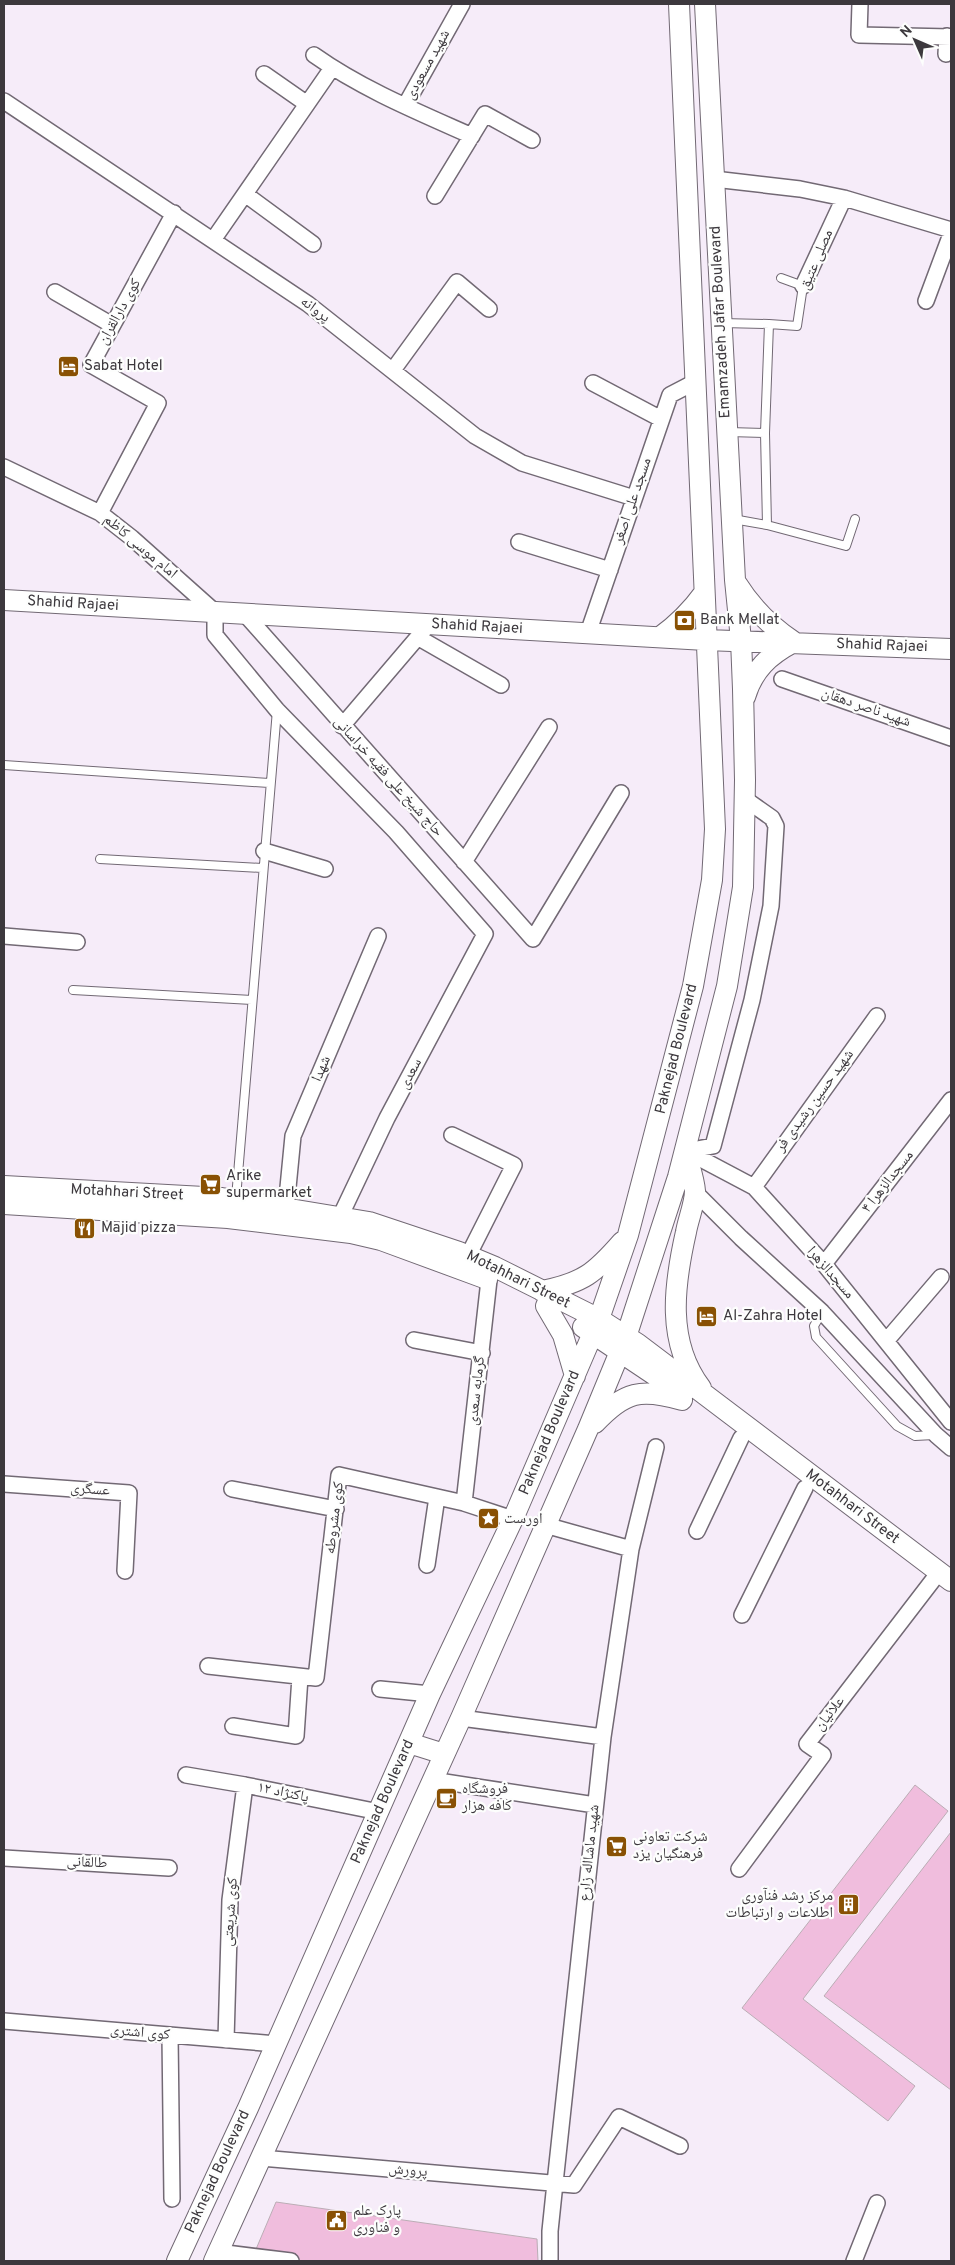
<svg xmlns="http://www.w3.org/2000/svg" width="955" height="2265" font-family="Overpass,'Noto Naskh Arabic',sans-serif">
<rect width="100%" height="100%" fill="#f6ecf9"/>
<path fill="#f0bddd" stroke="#bbadb5" d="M915,1785L948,1811L803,1999L915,2086L888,2121L742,2008Z
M951,1832V2090L824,1996Z
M276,2202L537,2239L538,2261H251Z"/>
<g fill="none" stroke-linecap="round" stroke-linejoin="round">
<defs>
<path id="service" d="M722,323L769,324L765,433L767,525L733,519
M769,324L797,326L803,286L781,278
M729,432L765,433
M767,525L846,546L855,519
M4,765L269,783
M100,859L262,868
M73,990L252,1000
M236,1198L277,710
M822,1312L814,1326L816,1337L897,1426L915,1436L934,1435"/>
<path id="minor" d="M860,4L859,35L951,37
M946,54L947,36
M314,55C362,89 418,112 472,136
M264,74L307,104
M4,101L308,304L475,436L522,463L634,498
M405,106L462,4
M714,179L800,189L844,198L951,230
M245,194L313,244
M435,196L485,114L532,140
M213,240L332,68
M803,286L844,198
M55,292L112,325
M926,301L951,234
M393,370L457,282L489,309
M593,383L661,419
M4,467L100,513L132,538L215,612V635L277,710L396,832L485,934L387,1118L340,1217
M100,513L158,403L91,365L174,213
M519,542L610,570
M244,613L533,939L621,793
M588,633L670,395L695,382
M419,638L501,685
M782,679L951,738
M342,726L429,624
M264,851L325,869
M464,862L549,727
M4,936L77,942
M452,1135L514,1165L468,1256
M686,1151L713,1146L752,1000L771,906L776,826L772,818L745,799
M686,1151L754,1187L824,1264L951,1422
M754,1187L877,1016
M695,1192L741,1238L822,1312L936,1435L951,1448
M286,1208L293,1136L378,936
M824,1264L951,1100
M414,1340L482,1353
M887,1340L941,1277
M4,1484L129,1493L125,1571
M232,1489L336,1509
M464,1503L489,1280
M545,1525L631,1549
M697,1531L741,1438
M427,1565L437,1497
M742,1615L805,1488
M208,1666L316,1678L339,1475L464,1503L513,1519
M380,1689L430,1694
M461,1718L603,1737
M233,1726L296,1736L300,1677
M186,1775L245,1785L379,1812
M432,1780L595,1805
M4,1858L169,1868
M739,1869L823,1755L807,1744L933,1580
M4,2021L276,2044
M170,2035L172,2199
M226,2040L230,1900L245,1785
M261,2158L574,2185L619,2117L680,2146
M218,2252L291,2261
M550,2261V2231L555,2183L603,1737L631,1549L656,1447
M854,2261L877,2203"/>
<path id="secondary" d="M737,584C752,608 770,626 794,642C769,655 753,670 745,697
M4,600L706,640L951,649
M660,637C678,624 691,611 704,593
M686,1153C689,1165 694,1178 695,1191C695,1203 688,1220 686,1232C674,1285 666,1342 701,1388
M4,1186L222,1198L369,1222L459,1252L495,1267L599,1319L638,1344L951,1581
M4,1204L228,1218L351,1233L381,1240L487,1279
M542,1291C583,1283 595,1273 622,1242
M546,1306L563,1335L575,1376
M583,1327L683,1394
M595,1423C625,1391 641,1388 682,1400
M409,1743L444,1754
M177,2261L248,2108L430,1694L513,1519L599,1319L628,1235L693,986L712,880L715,829L679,4
M214,2261L461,1718L588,1429L626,1337L678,1177L727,986L743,887L745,780L743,689L741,640L735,580L705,4"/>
</defs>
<use href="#service" stroke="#726974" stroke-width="10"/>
<use href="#minor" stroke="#726974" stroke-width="18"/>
<use href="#secondary" stroke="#726974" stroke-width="22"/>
<use href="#service" stroke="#fff" stroke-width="8"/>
<use href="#minor" stroke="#fff" stroke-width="15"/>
<use href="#secondary" stroke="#fff" stroke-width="20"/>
</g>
<defs>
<symbol id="hotel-square" viewBox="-11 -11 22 22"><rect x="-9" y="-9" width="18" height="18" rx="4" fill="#895104" stroke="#fdfefd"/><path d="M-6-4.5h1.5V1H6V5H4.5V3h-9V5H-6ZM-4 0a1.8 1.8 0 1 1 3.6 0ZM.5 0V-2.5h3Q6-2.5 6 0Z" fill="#fff"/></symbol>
<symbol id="bank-square" viewBox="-11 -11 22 22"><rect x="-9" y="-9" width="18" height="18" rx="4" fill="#895104" stroke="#fdfefd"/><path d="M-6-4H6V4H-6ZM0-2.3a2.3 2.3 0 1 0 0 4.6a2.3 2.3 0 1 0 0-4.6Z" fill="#fff"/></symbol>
<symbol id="supermarket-square" viewBox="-11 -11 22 22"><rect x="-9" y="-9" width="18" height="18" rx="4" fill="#895104" stroke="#fdfefd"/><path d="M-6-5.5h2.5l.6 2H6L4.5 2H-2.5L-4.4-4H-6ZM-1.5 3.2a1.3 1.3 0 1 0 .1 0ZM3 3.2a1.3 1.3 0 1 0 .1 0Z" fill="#fff"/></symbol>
<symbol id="restaurant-square" viewBox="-11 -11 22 22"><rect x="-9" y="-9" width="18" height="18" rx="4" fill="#895104" stroke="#fdfefd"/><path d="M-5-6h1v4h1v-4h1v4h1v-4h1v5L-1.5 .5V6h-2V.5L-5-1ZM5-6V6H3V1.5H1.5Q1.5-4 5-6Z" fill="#fff"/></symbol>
<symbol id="sight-square" viewBox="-11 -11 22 22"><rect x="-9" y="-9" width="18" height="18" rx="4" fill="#895104" stroke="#fdfefd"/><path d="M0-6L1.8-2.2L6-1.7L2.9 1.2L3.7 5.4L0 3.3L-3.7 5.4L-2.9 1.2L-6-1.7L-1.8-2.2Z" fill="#fff"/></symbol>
<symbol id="cafe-square" viewBox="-11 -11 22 22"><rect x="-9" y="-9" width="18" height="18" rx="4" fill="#895104" stroke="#fdfefd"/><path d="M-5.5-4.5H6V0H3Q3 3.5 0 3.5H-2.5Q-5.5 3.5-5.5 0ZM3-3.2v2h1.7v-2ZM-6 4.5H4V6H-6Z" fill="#fff"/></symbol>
<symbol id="building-square" viewBox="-11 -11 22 22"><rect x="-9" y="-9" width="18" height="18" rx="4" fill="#895104" stroke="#fdfefd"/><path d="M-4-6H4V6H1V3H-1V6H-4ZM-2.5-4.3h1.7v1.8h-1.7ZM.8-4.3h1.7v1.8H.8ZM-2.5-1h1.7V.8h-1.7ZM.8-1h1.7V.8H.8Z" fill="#fff"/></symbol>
<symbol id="civic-square" viewBox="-11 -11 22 22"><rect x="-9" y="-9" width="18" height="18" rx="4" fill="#895104" stroke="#fdfefd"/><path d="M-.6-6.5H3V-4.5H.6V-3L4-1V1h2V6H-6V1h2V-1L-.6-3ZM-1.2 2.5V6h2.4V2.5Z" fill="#fff"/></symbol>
</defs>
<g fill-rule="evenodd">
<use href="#hotel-square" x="56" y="354" width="25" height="25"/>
<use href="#bank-square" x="672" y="608" width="25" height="25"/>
<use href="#supermarket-square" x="198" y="1172" width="25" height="25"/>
<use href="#restaurant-square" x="72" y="1216" width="25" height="25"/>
<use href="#hotel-square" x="694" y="1304" width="25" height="25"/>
<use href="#sight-square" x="476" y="1506" width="25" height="25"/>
<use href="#cafe-square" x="434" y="1786" width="25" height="25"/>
<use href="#supermarket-square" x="604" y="1834" width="25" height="25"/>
<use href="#building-square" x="836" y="1892" width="25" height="25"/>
<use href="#civic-square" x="324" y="2208" width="25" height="25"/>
</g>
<g text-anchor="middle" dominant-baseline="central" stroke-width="4.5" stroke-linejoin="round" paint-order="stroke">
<g font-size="15" fill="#3c383d" stroke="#fdfefd">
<text transform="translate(428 65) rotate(-61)">شهید مسعودی</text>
<text transform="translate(817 260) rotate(-67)">مصلی عتیق</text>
<text transform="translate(315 310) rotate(37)">پروانه</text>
<text transform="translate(120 312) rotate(-61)">کوی دارالقران</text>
<text transform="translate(721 322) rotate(-93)">Emamzadeh Jafar Boulevard</text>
<text transform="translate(633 501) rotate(-71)">مسجد علی اصغر</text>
<text transform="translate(140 547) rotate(40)">امام موسی کاظم</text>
<text transform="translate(73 604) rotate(3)">Shahid Rajaei</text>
<text transform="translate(477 627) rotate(3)">Shahid Rajaei</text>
<text transform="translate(882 646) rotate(2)">Shahid Rajaei</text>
<text transform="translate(866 708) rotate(19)">شهید ناصر دهقان</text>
<text transform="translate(388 777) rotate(48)">حاج شیخ علی فقیه خراسانی</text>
<text transform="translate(677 1049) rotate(-76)">Paknejad Boulevard</text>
<text transform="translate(322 1069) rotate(-67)">شهدا</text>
<text transform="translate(411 1074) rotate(-62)">سعدی</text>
<text transform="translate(815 1101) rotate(-54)">شهید حسین رشیدی فر</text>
<text transform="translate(888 1182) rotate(-52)">مسجدالزهرا ۴</text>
<text transform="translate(127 1193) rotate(3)">Motahhari Street</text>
<text transform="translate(830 1273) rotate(49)">مسجدالزهرا</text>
<text transform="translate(518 1280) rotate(26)">Motahhari Street</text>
<text transform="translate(477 1391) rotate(-84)">گرمابه سعدی</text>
<text transform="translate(550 1433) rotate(-67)">Paknejad Boulevard</text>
<text transform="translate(90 1490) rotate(4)">عسگری</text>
<text transform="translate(852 1507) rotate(37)">Motahhari Street</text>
<text transform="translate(335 1518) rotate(-83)">کوی مشروطه</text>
<text transform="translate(830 1714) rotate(-52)">علائیان</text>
<text transform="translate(283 1793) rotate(12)">پاکنژاد ۱۲</text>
<text transform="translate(383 1802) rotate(-66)">Paknejad Boulevard</text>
<text transform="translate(590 1853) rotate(-84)">شهید ماشااله زارع</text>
<text transform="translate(87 1863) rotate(3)">طالقانی</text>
<text transform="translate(231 1912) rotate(-86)">کوی شریعتی</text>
<text transform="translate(140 2033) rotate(5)">کوی اشتری</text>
<text transform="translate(408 2171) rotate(5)">پرورش</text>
<text transform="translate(218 2172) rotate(-65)">Paknejad Boulevard</text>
</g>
<g font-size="15" fill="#3c383d" stroke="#fdfefd" text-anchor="start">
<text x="84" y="366">Sabat Hotel</text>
<text x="700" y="620">Bank Mellat</text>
<text x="226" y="1176">Arike<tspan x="226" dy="17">supermarket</tspan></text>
<text x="101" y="1228">Majid pizza</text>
<text x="723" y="1316">Al-Zahra Hotel</text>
<text x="504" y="1519">اورست</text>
<text x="462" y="1789">فروشگاه<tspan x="462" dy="17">کافه هزار</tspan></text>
<text x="633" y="1837">شرکت تعاونی<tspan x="633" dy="17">فرهنگیان یزد</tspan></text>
<text x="833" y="1896" text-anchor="end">مرکز رشد فنآوری<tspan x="833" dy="17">اطلاعات و ارتباطات</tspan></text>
<text x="353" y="2211">پارک علم<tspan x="353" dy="17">و فناوری</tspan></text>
</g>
</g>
<rect width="955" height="2265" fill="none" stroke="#3c383d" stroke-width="10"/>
<g transform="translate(915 40) rotate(315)" stroke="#fdfefd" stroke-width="4" paint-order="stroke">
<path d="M0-4L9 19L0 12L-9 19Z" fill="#3c383d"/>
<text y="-8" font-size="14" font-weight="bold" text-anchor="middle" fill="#3c383d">N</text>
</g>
</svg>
